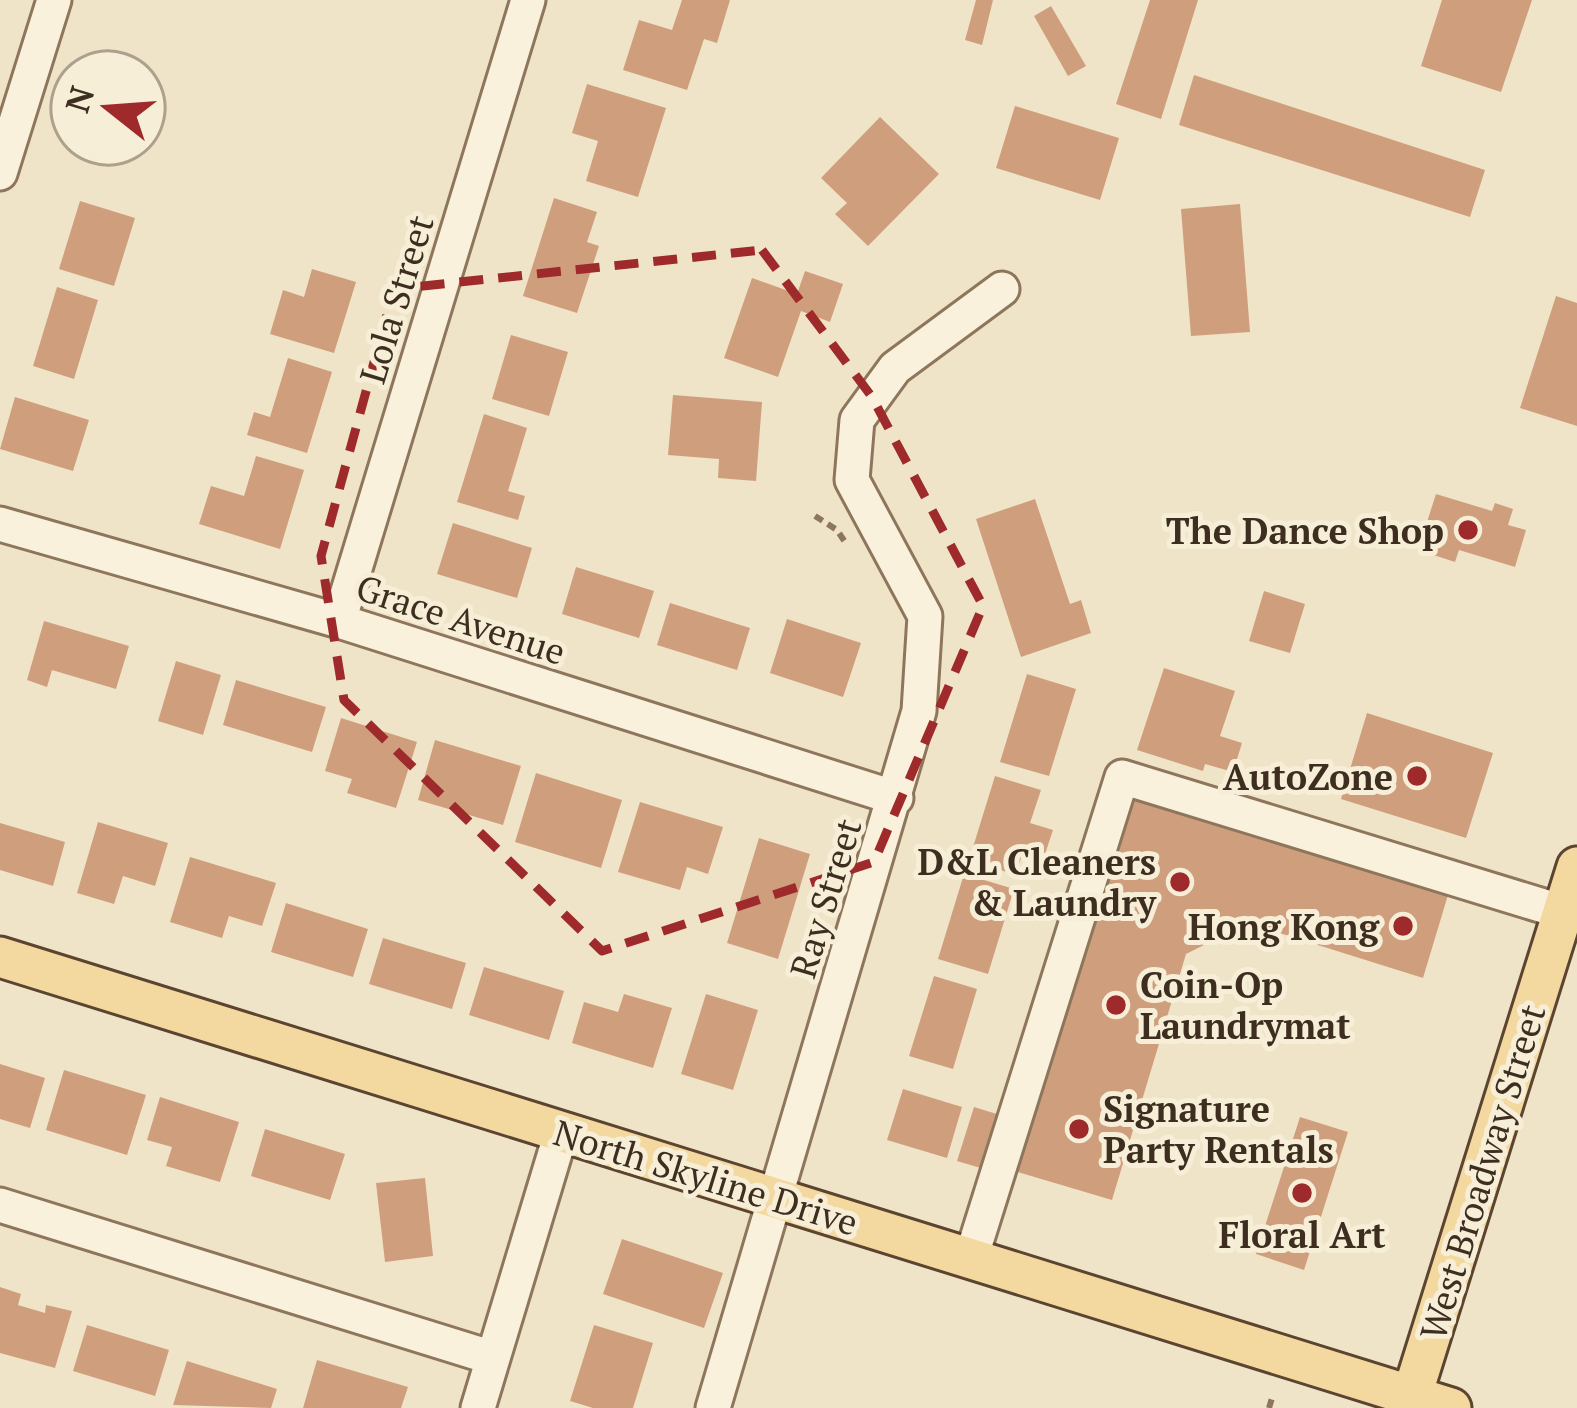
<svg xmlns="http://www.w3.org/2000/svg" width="1577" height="1408" font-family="'PT Serif',serif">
<rect width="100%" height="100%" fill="#f0e4c8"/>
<path fill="#cf9f7d" d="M682,0H730L717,43L704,39L687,90L623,70L639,20L672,30Z
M976,0H993L982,45L965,40Z
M1150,0H1198L1161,119L1116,104Z
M1442,0H1532L1501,92L1421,66Z
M1051,6L1086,66L1068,76L1034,16Z
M1194,75L1485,170L1470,217L1179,125Z
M587,84L666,108L638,197L586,181L598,141L572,133Z
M1015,106L1119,138L1100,200L996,168Z
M880,117L939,174L868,246L835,214L847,203L821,178Z
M554,198L597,212L587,242L599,246L577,313L523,296Z
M80,201L135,218L114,286L59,269Z
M1240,204L1250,332L1191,336L1181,209Z
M312,269L356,282L334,353L270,334L283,290L304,297Z
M805,271L843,284L830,322L801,311L778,377L724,358L752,278L797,294Z
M57,287L98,300L74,379L33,366Z
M1556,296L1577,303V426L1520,408Z
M511,335L568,352L549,416L492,399Z
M288,358L332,372L307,453L247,435L254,412L270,417Z
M673,395L762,402L756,481L718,478L719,459L668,455Z
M15,397L89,420L73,471L0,449Z
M484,414L527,428L508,491L525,496L518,520L457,502Z
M256,456L304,470L280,549L199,524L211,486L244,496Z
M1436,494L1492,511L1495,503L1513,509L1508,525L1526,530L1515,567L1459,550L1455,562L1418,550Z
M1035,499L1070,604L1081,600L1091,633L1021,657L976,519Z
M453,523L532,548L517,598L437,574Z
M576,567L654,591L639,638L562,614Z
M1264,591L1305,604L1290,653L1249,641Z
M670,603L750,628L737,670L657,645Z
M787,619L861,643L843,697L770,673Z
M44,621L129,646L116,689L52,670L47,687L27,680Z
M176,661L221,675L203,735L158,721Z
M1164,668L1235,691L1220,736L1242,743L1233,772L1205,764L1203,771L1137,750Z
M1027,674L1076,689L1049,776L1000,762Z
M236,680L326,707L312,752L223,725Z
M1367,713L1493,753L1466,838L1341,799Z
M341,718L417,742L396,808L347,793L352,779L325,771Z
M435,740L521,766L503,825L418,800Z
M536,773L622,800L601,868L515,842Z
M995,776L1041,790L1030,823L1053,830L1044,857L1023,851L1016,875L969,860Z
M1128,794L1448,895L1423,978L1248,923L1186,954L1112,1200L1011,1170Z
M640,802L723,827L708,874L687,867L680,890L618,872Z
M98,822L168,843L155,886L123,876L114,904L77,893Z
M0,823L65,842L53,886L0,870Z
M759,838L810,854L778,959L727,943Z
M190,857L276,883L262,926L229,916L222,938L170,922Z
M964,874L1014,889L988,974L938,959Z
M286,903L368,929L353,977L271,952Z
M383,938L466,963L452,1009L369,984Z
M484,967L564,991L549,1040L469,1015Z
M934,976L977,989L953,1069L909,1056Z
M624,994L672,1008L653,1068L572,1043L584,1002L618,1012Z
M706,994L758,1010L733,1090L681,1074Z
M0,1064L45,1078L30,1128L0,1119Z
M64,1070L146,1095L127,1155L46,1130Z
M903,1089L962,1107L947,1158L887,1140Z
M160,1097L239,1122L220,1182L166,1166L172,1147L147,1140Z
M974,1107L1010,1118L994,1172L957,1161Z
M1300,1117L1348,1132L1304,1270L1256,1254Z
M265,1129L345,1154L330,1200L251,1176Z
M425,1178L433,1256L385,1262L376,1183Z
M622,1239L723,1273L704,1328L603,1294Z
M0,1287L21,1294L18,1305L45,1313L46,1305L72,1311L55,1368L0,1353Z
M87,1325L169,1350L155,1396L73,1371Z
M594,1325L653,1343L633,1408H593L570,1401Z
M317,1360L408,1387L401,1408H303Z
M187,1361L277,1389L271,1408L173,1405Z"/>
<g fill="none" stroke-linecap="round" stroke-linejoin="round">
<defs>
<path id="minor" d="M0,173L54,0
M0,524L339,621L896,798
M339,621L528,0
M0,1205L493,1358
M971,1258L1122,777L1563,912
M478,1408L561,1133
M713,1408L919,711L925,616L852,480L857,420L895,368L1002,289"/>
<path id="major" d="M0,957L1451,1408
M1408,1408L1577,867"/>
</defs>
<use href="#minor" stroke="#8d765c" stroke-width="39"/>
<use href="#major" stroke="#5b4430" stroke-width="45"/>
<path stroke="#8d765c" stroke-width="6" stroke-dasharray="9 6" stroke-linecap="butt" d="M815,516L837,530L847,545
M1269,1408L1272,1398"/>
<use href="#minor" stroke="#faf1dc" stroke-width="33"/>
<use href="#major" stroke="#f3d9a0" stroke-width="39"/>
</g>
<path fill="none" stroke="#9e2a2b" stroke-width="9" stroke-dasharray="24 15" stroke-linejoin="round" d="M762,250L872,397L983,606L874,862L602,951L344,700L321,556L394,289Z"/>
<g fill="#9e2a2b" stroke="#f7eed8" stroke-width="4.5">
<circle cx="1468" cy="530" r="12"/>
<circle cx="1417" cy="776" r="12"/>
<circle cx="1180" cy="882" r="12"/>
<circle cx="1403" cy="926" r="12"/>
<circle cx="1116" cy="1005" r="12"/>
<circle cx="1079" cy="1129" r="12"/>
<circle cx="1302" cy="1193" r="12"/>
</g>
<g text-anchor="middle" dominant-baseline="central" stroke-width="10" stroke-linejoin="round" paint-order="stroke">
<g font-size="36" fill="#3d2e20" stroke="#f7eed8">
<text transform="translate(396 299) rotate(-73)">Lola Street</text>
<text transform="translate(461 619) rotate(18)">Grace Avenue</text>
<text transform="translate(825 898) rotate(-73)">Ray Street</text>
<text transform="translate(1482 1172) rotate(-73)">West Broadway Street</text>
<text transform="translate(706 1177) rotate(17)">North Skyline Drive</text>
</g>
<g font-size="36" font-weight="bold" fill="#3d2e20" stroke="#f7eed8" text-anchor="end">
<text x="1444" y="530">The Dance Shop</text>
<text x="1393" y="776">AutoZone</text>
<text x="1156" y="861">D&amp;L Cleaners<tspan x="1156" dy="41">&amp; Laundry</tspan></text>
<text x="1379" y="926">Hong Kong</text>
<text x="1140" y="984" text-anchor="start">Coin-Op<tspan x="1140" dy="41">Laundrymat</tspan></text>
<text x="1103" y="1108" text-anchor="start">Signature<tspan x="1103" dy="41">Party Rentals</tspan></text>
<text x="1302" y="1234" text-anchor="middle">Floral Art</text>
</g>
</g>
<g transform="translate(108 108) rotate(287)"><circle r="57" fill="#f7eed8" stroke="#ada18e" stroke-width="3"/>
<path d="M0-9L21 45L0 30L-21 45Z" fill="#9e2a2b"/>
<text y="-18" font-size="33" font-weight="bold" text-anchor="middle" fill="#3d2e20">N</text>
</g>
</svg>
